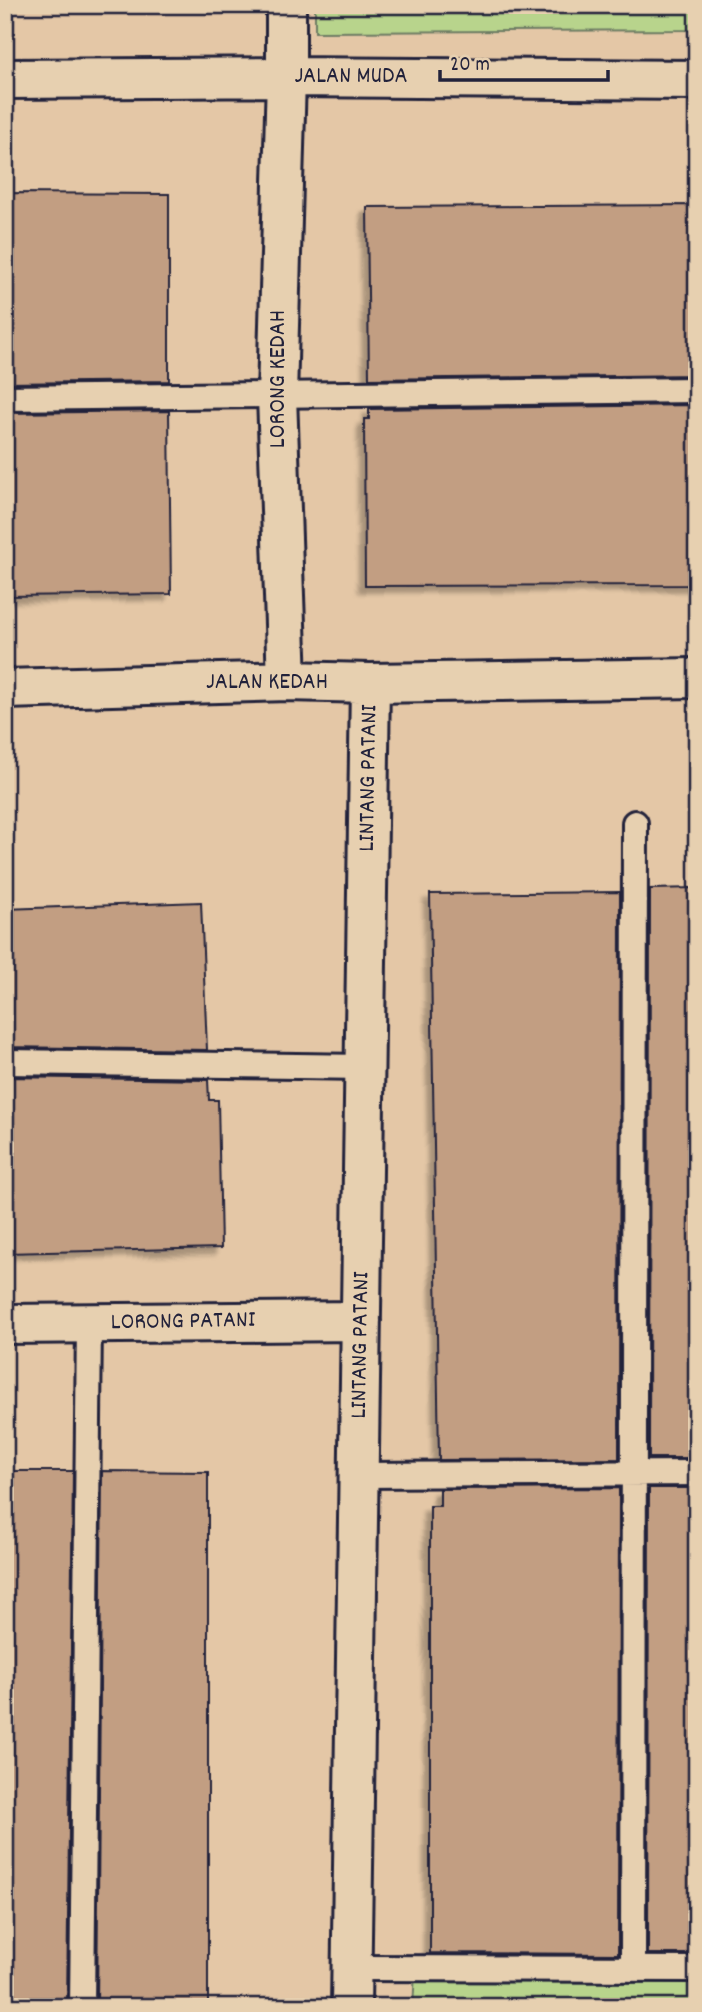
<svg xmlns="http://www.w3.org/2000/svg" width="702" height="2012" font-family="Dekko,sans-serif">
<defs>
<filter id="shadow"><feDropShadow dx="-6" dy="6" stdDeviation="2" flood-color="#0004"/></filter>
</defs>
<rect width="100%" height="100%" fill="#e4c7a6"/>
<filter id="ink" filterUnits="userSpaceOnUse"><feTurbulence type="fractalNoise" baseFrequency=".0143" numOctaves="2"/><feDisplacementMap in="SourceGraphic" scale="14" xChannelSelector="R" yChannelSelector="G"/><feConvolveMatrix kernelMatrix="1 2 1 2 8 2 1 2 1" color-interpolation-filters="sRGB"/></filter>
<g filter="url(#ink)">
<path fill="#b8d48c" stroke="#6d7b64" stroke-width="2" d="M315,5H697V30L315,32Z
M697,1971V2007H413L415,1973Z"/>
<path fill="#c29e82" stroke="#22223b" stroke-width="2" filter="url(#shadow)" d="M5,193L169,194V381L5,383Z
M697,205V375L369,379L367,207Z
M697,405V585L365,586L364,419H369V409Z
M169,411L171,594L5,596V413Z
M697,888V1458H649L650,889Z
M620,892L619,1459L439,1460L430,894Z
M201,902L207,1050L5,1047V909Z
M5,1077L208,1080L209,1100H218L221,1248L5,1253Z
M5,1471H73L67,2007H5Z
M102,1471L208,1472V2007H97Z
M619,1488L618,1954L430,1953V1506H440V1489Z
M649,1488H697V1954H648Z"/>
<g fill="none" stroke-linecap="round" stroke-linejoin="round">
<defs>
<path id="lane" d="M5,398L697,390
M5,1062L365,1067
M359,1475L697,1473
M352,1968L697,1969
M633,1969L635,823
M82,2007L89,1323"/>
<path id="street" d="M286,5V77L277,396L287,681
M5,79L286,77L697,80
M5,689L287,681L370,683L697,678
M5,1324L361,1321
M351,2007L370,683"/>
</defs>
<use href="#lane" stroke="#22223b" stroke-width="30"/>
<use href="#street" stroke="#22223b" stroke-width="44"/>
<use href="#lane" stroke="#e7d0b0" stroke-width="24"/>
<use href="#street" stroke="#e7d0b0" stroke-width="38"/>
</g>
</g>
<g text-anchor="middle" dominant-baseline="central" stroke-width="6" stroke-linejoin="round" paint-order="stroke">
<g font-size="24" fill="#22223b" stroke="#e7d0b0">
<text x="351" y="77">JALAN MUDA</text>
<text transform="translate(279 379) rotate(-90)">LORONG KEDAH</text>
<text x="267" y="683">JALAN KEDAH</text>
<text transform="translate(369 778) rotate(-89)">LINTANG PATANI</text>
<text transform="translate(183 1322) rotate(-1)">LORONG PATANI</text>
<text transform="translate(361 1345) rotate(-89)">LINTANG PATANI</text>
</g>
</g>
<rect width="702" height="2012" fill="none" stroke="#e7d0b0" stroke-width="28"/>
<rect x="14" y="14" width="674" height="1984" fill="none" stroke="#22223b" stroke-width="2.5" filter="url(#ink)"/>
<path d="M440 70v10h168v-10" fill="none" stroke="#22223b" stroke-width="3.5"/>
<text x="450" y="70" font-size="21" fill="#22223b" stroke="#e7d0b0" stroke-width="5" paint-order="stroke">20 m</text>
</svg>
